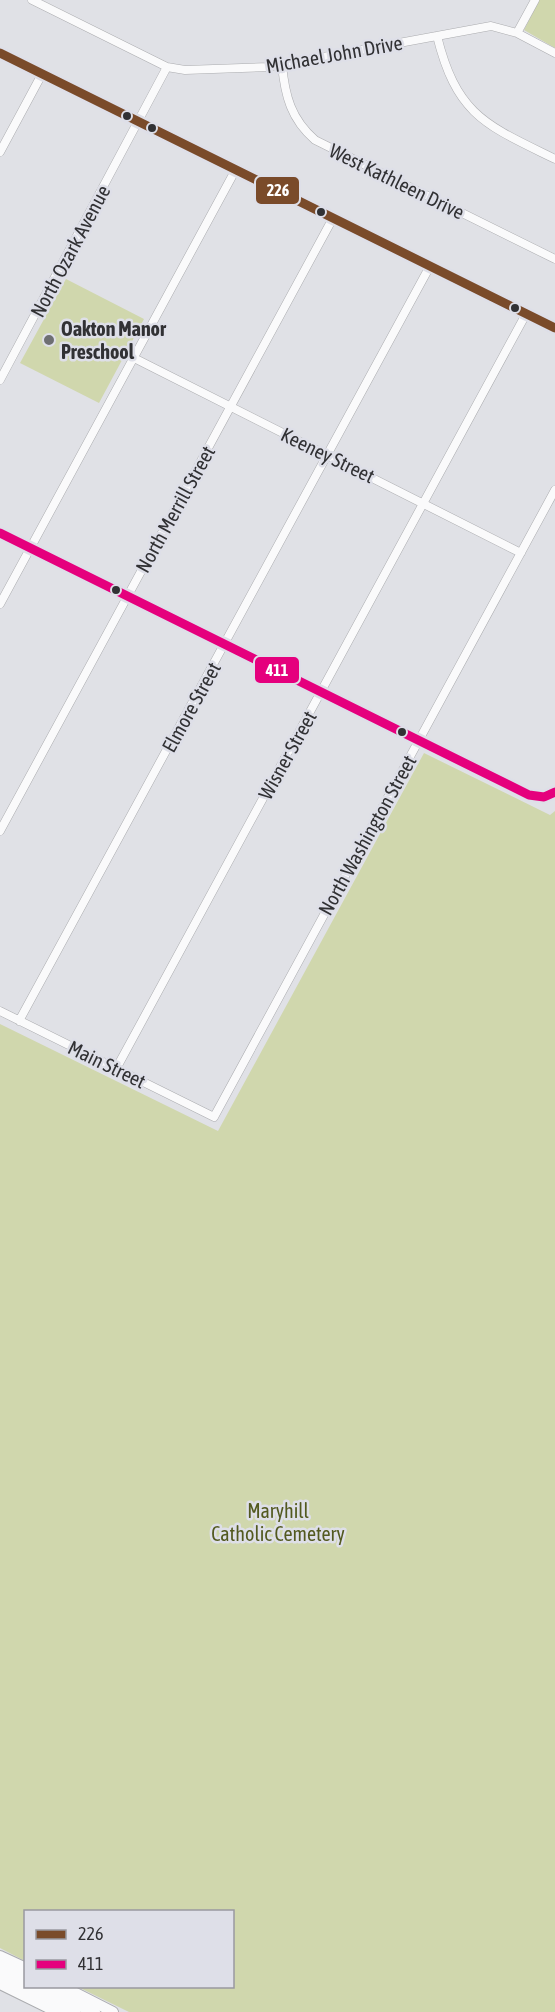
<svg xmlns="http://www.w3.org/2000/svg" width="555" height="2012" font-family="'Asap Condensed',sans-serif">
<rect width="100%" height="100%" fill="#e0e1e6"/>
<path fill="#d0d7ad" d="M539,0H555V48L524,30Z
M66,279L144,319L99,403L20,363Z
M424,753L550,815L555,811V2012H129L78,1987L232,1986V1912H26L25,1961L0,1948V1024L218,1131Z"/>
<g fill="none" stroke-linecap="round" stroke-linejoin="round">
<defs>
<path id="street" d="M32,0L167,67L185,70L269,67L491,26L517,33L555,53
M517,33L535,0
M437,36C457,116 486,125 555,159
M282,65C285,96 291,119 315,140L555,259
M0,152L42,74
M134,358L521,553
M0,380L167,67
M0,533L529,795L544,797L555,792
M0,604L236,169
M0,831L333,218
M0,1011L214,1117L555,490
M19,1021L430,266
M116,1069L526,314"/>
<path id="secondary" d="M0,53L555,328
M0,1956L26,1968
M0,1984L57,2012
M62,1986L113,2012"/>
<path id="primary" d="M0,1965L26,1978
M0,1975L74,2012
M43,1986L94,2012"/>
</defs>
<use href="#street" stroke="#abacaf" stroke-width="9"/>
<use href="#secondary" stroke="#abacaf" stroke-width="12"/>
<use href="#primary" stroke="#abacaf" stroke-width="14"/>
<use href="#street" stroke="#fafafb" stroke-width="8"/>
<use href="#secondary" stroke="#fafafb" stroke-width="10"/>
<use href="#primary" stroke="#fafafb" stroke-width="12"/>
<defs>
<path id="bus-1" d="M0,53L555,328"/>
<path id="bus-2" d="M0,533L529,795L544,797L555,792"/>
</defs>
<use href="#bus-1" stroke="#dedfe8" stroke-width="14"/>
<use href="#bus-2" stroke="#dedfe8" stroke-width="14"/>
<use href="#bus-1" stroke="#7a4b2a" stroke-width="9"/>
<use href="#bus-2" stroke="#e5007d" stroke-width="9"/>
</g>
<g fill="#313134" stroke="#dedfe8" stroke-width="2">
<circle cx="127" cy="116" r="5"/>
<circle cx="152" cy="128" r="5"/>
<circle cx="321" cy="212" r="5"/>
<circle cx="515" cy="308" r="5"/>
<circle cx="116" cy="590" r="5"/>
<circle cx="402" cy="732" r="5"/>
</g>
<circle fill="#6e6f72" stroke="#dedfe8" stroke-width="2" cx="49" cy="340" r="6"/>
<g text-anchor="middle" dominant-baseline="central" stroke-width="5" stroke-linejoin="round" paint-order="stroke">
<g font-size="20" fill="#313134" stroke="#dedfe8">
<text transform="translate(334 54) rotate(-10)">Michael John Drive</text>
<text transform="translate(397 181) rotate(26)">West Kathleen Drive</text>
<text transform="translate(70 251) rotate(-62)">North Ozark Avenue</text>
<text transform="translate(328 455) rotate(26)">Keeney Street</text>
<text transform="translate(175 509) rotate(-61)">North Merrill Street</text>
<text transform="translate(191 707) rotate(-61)">Elmore Street</text>
<text transform="translate(287 755) rotate(-61)">Wisner Street</text>
<text transform="translate(367 835) rotate(-61)">North Washington Street</text>
<text transform="translate(107 1064) rotate(26)">Main Street</text>
</g>
<g font-size="20" font-weight="bold" fill="#313134" stroke="#dedfe8" text-anchor="start">
<text x="61" y="328">Oakton Manor<tspan x="61" dy="23">Preschool</tspan></text>
</g>
<g font-size="20" fill="#52591f" stroke="#dedfe8">
<text x="278" y="1510">Maryhill<tspan x="278" dy="23">Catholic Cemetery</tspan></text>
</g>
</g>
<g stroke="#dedfe8" stroke-width="2">
<rect x="255" y="176" width="45" height="29" rx="6" fill="#7a4b2a"/>
<rect x="254" y="656" width="46" height="28" rx="6" fill="#e5007d"/>
</g>
<g font-size="16" text-anchor="middle" font-weight="bold" fill="#fff">
<text x="278" y="196">226</text>
<text x="277" y="676">411</text>
</g>
<rect x="24" y="1910" width="210" height="78" fill="#dedfe8" stroke="#9999a0" stroke-width="1.5"/>
<rect x="36" y="1930" width="30" height="9" fill="#7a4b2a" stroke="#9999a0" stroke-width="1.5"/>
<text x="78" y="1940" font-size="18" fill="#313134">226</text>
<rect x="36" y="1960" width="30" height="9" fill="#e5007d" stroke="#9999a0" stroke-width="1.5"/>
<text x="78" y="1970" font-size="18" fill="#313134">411</text>
</svg>
